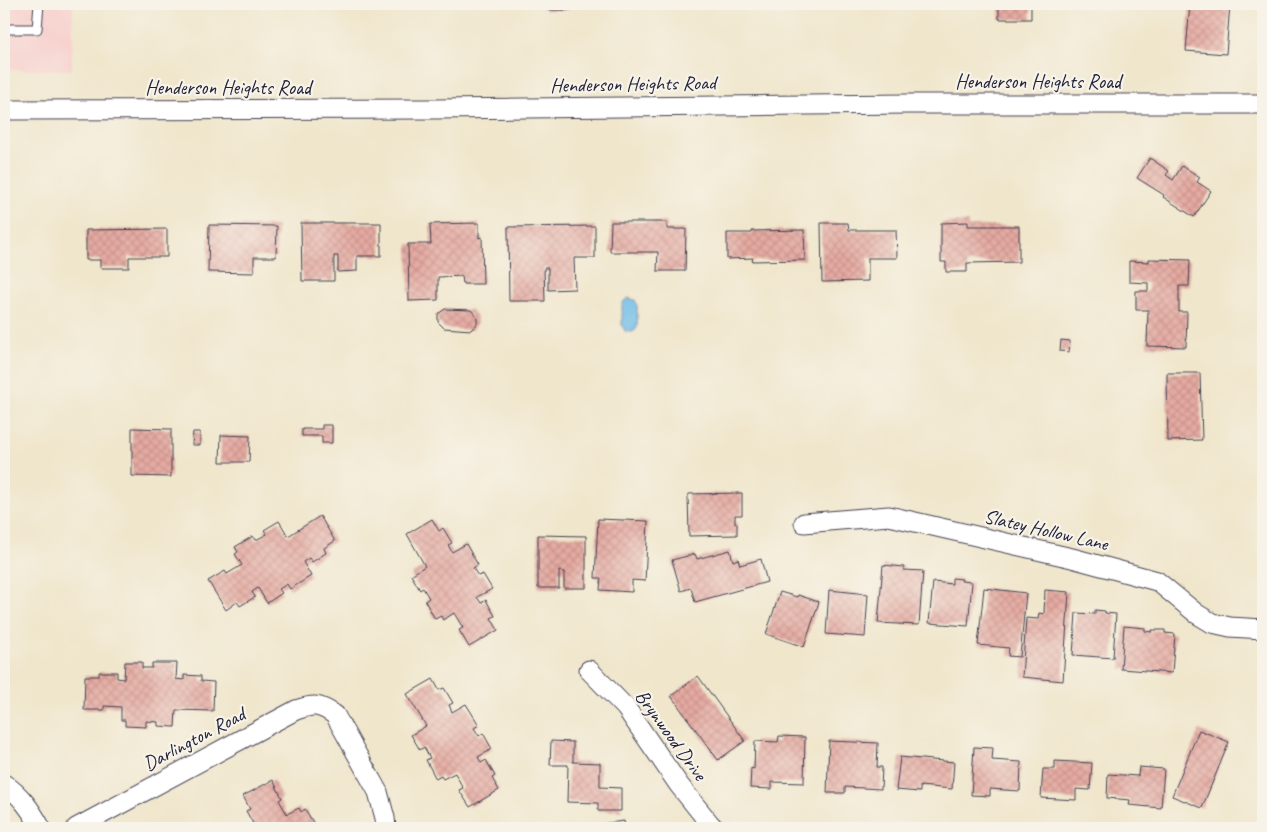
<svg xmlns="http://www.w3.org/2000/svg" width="1267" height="832" font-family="Caveat,sans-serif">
<defs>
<pattern id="building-cross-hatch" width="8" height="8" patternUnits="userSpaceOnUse" patternTransform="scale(1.25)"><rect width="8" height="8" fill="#e5aaa1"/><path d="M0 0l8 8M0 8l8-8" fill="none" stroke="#c4928c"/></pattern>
</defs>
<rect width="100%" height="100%" fill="#f7f3e8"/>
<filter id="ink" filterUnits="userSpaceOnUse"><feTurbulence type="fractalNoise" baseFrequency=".02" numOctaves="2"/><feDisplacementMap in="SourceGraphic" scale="10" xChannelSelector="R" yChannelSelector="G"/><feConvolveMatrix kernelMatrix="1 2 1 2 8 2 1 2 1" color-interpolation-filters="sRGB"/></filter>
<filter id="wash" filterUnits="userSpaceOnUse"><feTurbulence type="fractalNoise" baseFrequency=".0096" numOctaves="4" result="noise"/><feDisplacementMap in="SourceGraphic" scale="20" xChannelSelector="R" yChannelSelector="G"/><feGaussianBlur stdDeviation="1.12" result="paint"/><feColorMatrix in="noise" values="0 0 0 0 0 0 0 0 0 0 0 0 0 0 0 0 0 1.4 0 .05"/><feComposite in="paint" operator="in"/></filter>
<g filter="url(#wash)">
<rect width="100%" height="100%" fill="#f0e6cc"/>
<path fill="#f7d0cd" d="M4,4H73L72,70H4Z"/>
<path fill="#6cbbe7" stroke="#476e91" d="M628,298L635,300C638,305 637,310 637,316C638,326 638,335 625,331L622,325V305L624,301Z"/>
<g id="blocks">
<path fill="url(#building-cross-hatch)" d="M546,4H569V10H546Z
M999,4H1031V19H999Z
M1190,4H1230L1226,54L1186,51Z
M1150,158L1169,171L1166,175L1173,180L1182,166L1200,177L1197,182L1211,191L1194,217L1163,197L1164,195L1137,178Z
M611,222H667V229H686L685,271H657L658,252H610Z
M968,222V226H1019V262L967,263V272H946V262H941V223Z
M301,223H381V256H357V271L338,272V256H334V281H302Z
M479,223V238L482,237L483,284H463L462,276L438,277V300L409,301L408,244H431L430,224Z
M821,223H848L849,230H896L897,258H868V281L822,282Z
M209,225L277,226L276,257H254V273L208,272Z
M595,226V258H574L575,289L548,290V268H544L545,301H509L508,227Z
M167,229V257H129V268H100V260H86V230Z
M804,230L805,260L752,261L753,258L727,259V233H752V231Z
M1149,259L1190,260L1189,286H1179V312H1187L1186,347L1147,346L1148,310H1136V291H1148V283L1129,282V261L1149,262Z
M445,309L471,310L477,317V324L471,330L444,328L438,322V314Z
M1061,340L1070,341L1069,352L1060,351Z
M1167,373H1200L1202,440L1168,441Z
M322,425H332V443H322V436H302V429H322Z
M132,428L171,429V477L132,476Z
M193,432H200V445H192Z
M221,435L250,436L249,462H220Z
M742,493V515H735V523H737V535L689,536L688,494Z
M320,516L335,541L324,548L326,553L312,562L309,558L303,562L311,576L290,589L287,584L279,589L282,593L267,603L258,588L252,592L255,597L240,606L237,602L226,610L208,581L225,571L227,574L242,565L235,554L238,552L235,547L253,536L256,540L267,534L264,530L279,521L288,536Z
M432,519L439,531L443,528L452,543L448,545L452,552L466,544L478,565L473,568L478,576L483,574L492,589L477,597L481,603L486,600L495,616L491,618L498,630L469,647L459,630L463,628L454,613L443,620L441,616L435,619L425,601L429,598L423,588L420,590L411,575L425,566L407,534Z
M598,519L648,521L645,581L632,580V592L600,590L601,578H595Z
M538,535L586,536V588H564V572L559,571V588H538Z
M730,550L733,561L738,559L740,565L761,559L767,582L695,602L691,588L681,591L672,560L695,554L697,559Z
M883,565L904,567V570L923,571L919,625L878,623Z
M952,578L962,579L961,581L972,582L968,626L929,623L933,582L952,584Z
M984,588L1026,593L1020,657L1008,656L1009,648L978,645Z
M829,590L868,594L865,637L826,634Z
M1045,590L1069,592L1063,681L1022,677L1026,618L1038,619L1039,613L1044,614Z
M780,592L797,597L798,595L819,602L804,647L766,634Z
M1095,610L1105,611V613L1116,614L1113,658L1073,655L1076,613L1095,614Z
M1124,626L1145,628V631L1152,632V630H1165V633L1175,634L1172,673L1121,669Z
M125,662H142V668H152V663H177L176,679L184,680V675L201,676V681L214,682L213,711L176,710L175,727L158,726V722L146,721V727L125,726V720H121V707L104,706V710H84L85,676H99V672H117V678L124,679Z
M698,676L745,741L718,760L671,696Z
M433,679L439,690L444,688L453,703L449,705L452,712L466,704L479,725L474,728L479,736L483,733L492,749L478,757L481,763L486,760L495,776L492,778L499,790L470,807L459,790L463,788L455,773L443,779L441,776L436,779L426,760L430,758L424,747L420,750L411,735L426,726L407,694Z
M1199,730L1229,742L1202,808L1172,796Z
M779,736L805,737L804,783L772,782V789L750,788L751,768L754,769L755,741L778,742Z
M551,741L573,742V762L600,763V787L621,788V811H598V803L567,802L568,765H550Z
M829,741L878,743L877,767H882L881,789L845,787V793H827Z
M974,747L993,748L992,760L1021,762L1020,791L990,789V796L971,795Z
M900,757L954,762L952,789L920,786V792L896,790Z
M1055,761L1092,763L1090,790L1076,789V800L1041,798L1043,769H1055Z
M1139,767L1164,769L1161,808L1129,805L1130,800L1107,798L1108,774L1138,776Z
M273,780L282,798L279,800L287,814L299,808L301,812L305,809L316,827L315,828H262L260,824L255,827L246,811L250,809L243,796Z
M624,821L625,828H601L600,824Z"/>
</g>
</g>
<g filter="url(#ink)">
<use href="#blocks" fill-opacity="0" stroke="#413f51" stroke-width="1"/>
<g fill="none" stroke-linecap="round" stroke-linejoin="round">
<defs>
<path id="service" d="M4,29H37L39,4"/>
<path id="minor" d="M4,110L434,109L908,104H1263
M804,523L889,516L1072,558L1157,581L1197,614L1212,623L1230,627L1263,629
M589,670L626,708L679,785L710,824L714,828
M4,784C21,795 31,810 41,828
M76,828L296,710C314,704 319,704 335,715L378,792L385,818L386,828"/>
</defs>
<use href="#service" stroke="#413f51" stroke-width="11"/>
<use href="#minor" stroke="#413f51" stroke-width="21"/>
<use href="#service" stroke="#fff" stroke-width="9"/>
<use href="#minor" stroke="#fff" stroke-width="19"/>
</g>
</g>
<g text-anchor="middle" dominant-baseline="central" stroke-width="4.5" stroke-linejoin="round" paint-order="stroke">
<g font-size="20" fill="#22223b" stroke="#f7f3e8">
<text x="1038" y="81">Henderson Heights Road</text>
<text transform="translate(633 84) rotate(-1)">Henderson Heights Road</text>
<text x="228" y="87">Henderson Heights Road</text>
<text transform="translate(1046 530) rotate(13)">Slatey Hollow Lane</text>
<text transform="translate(671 735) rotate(54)">Brynwood Drive</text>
<text transform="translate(194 739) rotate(-28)">Darlington Road</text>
</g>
</g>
<rect width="1267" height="832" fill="none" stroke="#f7f3e8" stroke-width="20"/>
</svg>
